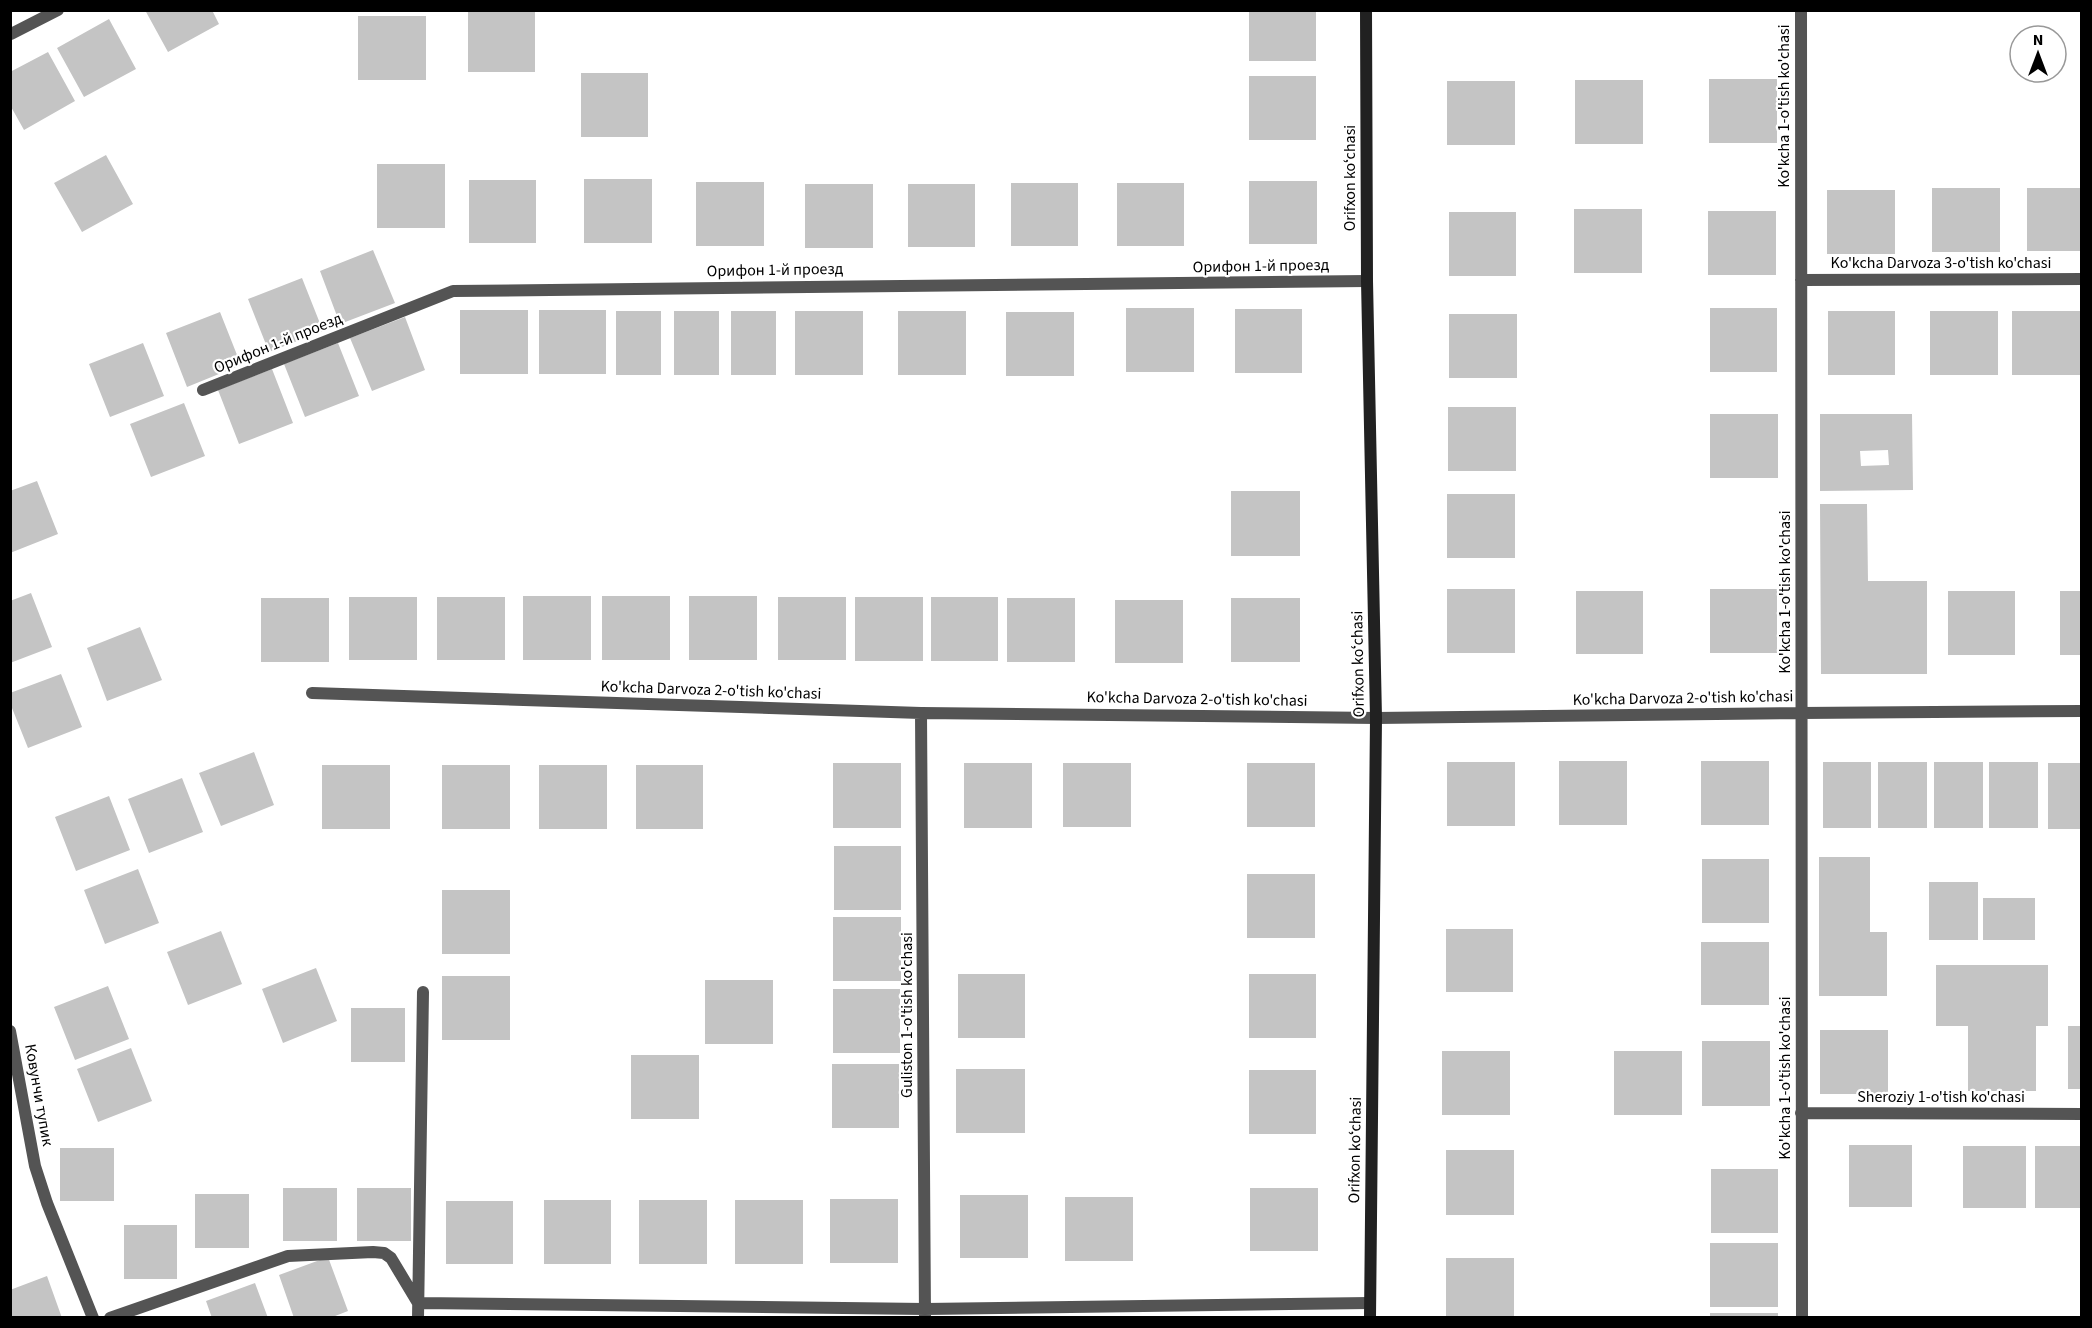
<svg xmlns="http://www.w3.org/2000/svg" width="2092" height="1328" font-family="'Source Sans 3',sans-serif">
<rect width="100%" height="100%" fill="#fff"/>
<path fill="#c4c4c4" fill-rule="evenodd" d="M145,10H212L219,24L168,52Z
M468,10H535V72H468Z
M1249,10H1316V61H1249Z
M358,16H426V80H358Z
M109,19L136,69L84,97L57,48Z
M48,52L75,101L24,130L10,105V72Z
M581,73H648V137H581Z
M1249,76H1316V140H1249Z
M1709,79H1777V143H1709Z
M1575,80H1643V144H1575Z
M1447,81H1515V145H1447Z
M106,155L133,204L82,232L54,183Z
M377,164H445V228H377Z
M584,179H652V243H584Z
M469,180H536V243H469Z
M1249,181H1317V244H1249Z
M696,182H764V246H696Z
M1011,183H1078V246H1011Z
M1117,183H1184V246H1117Z
M805,184H873V248H805Z
M908,184H975V247H908Z
M1932,188H2000V252H1932Z
M2027,188H2082V251H2027Z
M1827,190H1895V254H1827Z
M1574,209H1642V273H1574Z
M1708,211H1776V275H1708Z
M1449,212H1516V276H1449Z
M373,250L395,303L340,324L320,271Z
M302,278L323,331L269,352L248,299Z
M1126,308H1194V372H1126Z
M1710,308H1777V372H1710Z
M1235,309H1302V373H1235Z
M460,310H528V374H460Z
M539,310H606V374H539Z
M616,311H661V375H616Z
M674,311H719V375H674Z
M731,311H776V375H731Z
M795,311H863V375H795Z
M898,311H966V375H898Z
M1828,311H1895V375H1828Z
M1930,311H1998V375H1930Z
M2012,311H2080V375H2012Z
M220,312L241,365L187,387L166,333Z
M1006,312H1074V376H1006Z
M1449,314H1517V378H1449Z
M405,317L425,370L372,391L350,338Z
M143,343L164,396L110,417L89,364Z
M338,343L359,396L305,417L284,364Z
M272,369L293,423L239,444L218,390Z
M184,403L205,456L151,477L130,424Z
M1448,407H1516V471H1448Z
M1710,414H1778V478H1710Z
M1820,414H1912L1913,490L1820,491ZM1888,450L1889,465L1861,466L1860,451Z
M37,481L58,534L10,553V491Z
M1231,491H1300V556H1231Z
M1447,494H1515V558H1447Z
M1820,504H1867L1868,581H1927V674H1821Z
M1447,589H1515V653H1447Z
M1710,589H1777V653H1710Z
M1576,591H1643V654H1576Z
M1948,591H2015V655H1948Z
M2060,591H2082V655H2060Z
M31,593L52,647L10,663V601Z
M523,596H591V660H523Z
M602,596H670V660H602Z
M689,596H757V660H689Z
M349,597H417V660H349Z
M437,597H505V660H437Z
M778,597H846V660H778Z
M855,597H923V661H855Z
M931,597H998V661H931Z
M261,598H329V662H261Z
M1007,598H1075V662H1007Z
M1231,598H1300V662H1231Z
M1115,600H1183V663H1115Z
M140,627L162,680L107,701L87,648Z
M61,674L82,727L28,748L10,703V693Z
M254,752L274,805L221,826L199,773Z
M1559,761H1627V825H1559Z
M1701,761H1769V825H1701Z
M1447,762H1515V826H1447Z
M1823,762H1871V828H1823Z
M1878,762H1927V828H1878Z
M1934,762H1983V828H1934Z
M1989,762H2038V828H1989Z
M833,763H901V828H833Z
M964,763H1032V828H964Z
M1063,763H1131V827H1063Z
M1247,763H1315V827H1247Z
M2048,763H2082V829H2048Z
M322,765H390V829H322Z
M442,765H510V829H442Z
M539,765H607V829H539Z
M636,765H703V829H636Z
M182,778L203,832L149,853L128,799Z
M109,796L130,850L76,871L55,817Z
M834,846H901V910H834Z
M1819,857H1870V932H1887V996H1819Z
M1702,859H1769V923H1702Z
M138,869L159,923L105,944L84,890Z
M1247,874H1315V938H1247Z
M1929,882H1978V940H1929Z
M442,890H510V954H442Z
M1983,898H2035V940H1983Z
M833,917H901V981H833Z
M1446,929H1513V992H1446Z
M221,931L242,984L188,1005L167,952Z
M1701,942H1769V1005H1701Z
M1936,965H2048V1026H2036V1091H1968V1026H1936Z
M316,968L337,1021L283,1043L262,989Z
M958,974H1025V1038H958Z
M1249,974H1316V1038H1249Z
M442,976H510V1040H442Z
M705,980H773V1044H705Z
M108,986L129,1039L75,1060L54,1007Z
M833,989H900V1053H833Z
M351,1008H405V1062H351Z
M2068,1026H2082V1089H2068Z
M1820,1030H1888V1094H1820Z
M1702,1041H1770V1106H1702Z
M131,1048L152,1101L98,1122L77,1069Z
M1442,1051H1510V1115H1442Z
M1614,1051H1682V1115H1614Z
M631,1055H699V1119H631Z
M832,1064H899V1128H832Z
M956,1069H1025V1133H956Z
M1249,1070H1316V1134H1249Z
M1849,1145H1912V1207H1849Z
M1963,1146H2026V1208H1963Z
M2035,1146H2082V1208H2035Z
M60,1148H114V1201H60Z
M1446,1150H1514V1215H1446Z
M1711,1169H1778V1233H1711Z
M283,1188H337V1241H283Z
M357,1188H411V1241H357Z
M1250,1188H1318V1251H1250Z
M195,1194H249V1248H195Z
M960,1195H1028V1258H960Z
M1065,1197H1133V1261H1065Z
M830,1199H898V1263H830Z
M544,1200H611V1264H544Z
M639,1200H707V1264H639Z
M735,1200H803V1264H735Z
M446,1201H513V1264H446Z
M124,1225H177V1279H124Z
M1710,1243H1778V1307H1710Z
M328,1257L348,1311L330,1318H294L279,1275Z
M1446,1258H1514V1318H1446Z
M47,1276L62,1318H10V1290Z
M255,1283L268,1318H212L206,1301Z
M1710,1313H1778V1318H1710Z"/>
<g fill="none" stroke-linecap="round" stroke-linejoin="round">
<path stroke="#545454" stroke-width="12" d="M1801,10L1802,1318
M11,34L58,10
M1801,280L2082,279
M203,390L453,291L1367,281
M312,693L921,713L1376,718L1801,713L2082,711
M921,713L925,1318
M10,1031L35,1166L47,1203L93,1318
M1801,1113L2082,1114
M110,1318L288,1256L373,1252L384,1253L391,1258L418,1303L925,1309L1370,1303
M418,1318L423,992"/>
<path stroke="#212121" stroke-width="12" d="M1366,10L1367,281L1376,718L1370,1318"/>
</g>
<g text-anchor="middle" dominant-baseline="central" stroke-width="4.5" stroke-linejoin="round" paint-order="stroke">
<g font-size="16" fill="#000" stroke="#fff">
<text transform="translate(1784 106) rotate(-90)">Ko'kcha 1-o'tish ko'chasi</text>
<text transform="translate(1350 178) rotate(-90)">Orifxon koʻchasi</text>
<text x="1941" y="263">Ko'kcha Darvoza 3-o'tish ko'chasi</text>
<text transform="translate(1261 266) rotate(-1)">Орифон 1-й проезд</text>
<text transform="translate(775 270) rotate(-1)">Орифон 1-й проезд</text>
<text transform="translate(278 343) rotate(-22)">Орифон 1-й проезд</text>
<text transform="translate(1785 592) rotate(-90)">Ko'kcha 1-o'tish ko'chasi</text>
<text transform="translate(1358 664) rotate(-91)">Orifxon koʻchasi</text>
<text transform="translate(711 690) rotate(2)">Ko'kcha Darvoza 2-o'tish ko'chasi</text>
<text transform="translate(1683 698) rotate(-1)">Ko'kcha Darvoza 2-o'tish ko'chasi</text>
<text transform="translate(1197 699) rotate(1)">Ko'kcha Darvoza 2-o'tish ko'chasi</text>
<text transform="translate(907 1015) rotate(-90)">Guliston 1-o'tish ko'chasi</text>
<text transform="translate(1785 1078) rotate(-90)">Ko'kcha 1-o'tish ko'chasi</text>
<text transform="translate(39 1095) rotate(80)">Ковунчи тупик</text>
<text x="1941" y="1097">Sheroziy 1-o'tish ko'chasi</text>
<text transform="translate(1355 1150) rotate(-89)">Orifxon koʻchasi</text>
</g>
</g>
<rect width="2092" height="1328" fill="none" stroke="#000000" stroke-width="24"/>
<g transform="translate(2038 54)"><circle r="28" fill="#ffffff" stroke="#999999" stroke-width="1.5"/>
<path d="M0-4.5L10 22L0 15L-10 22Z" fill="#000000"/>
<text y="-9" font-size="16" font-weight="bold" text-anchor="middle" fill="#000000">N</text>
</g>
</svg>
